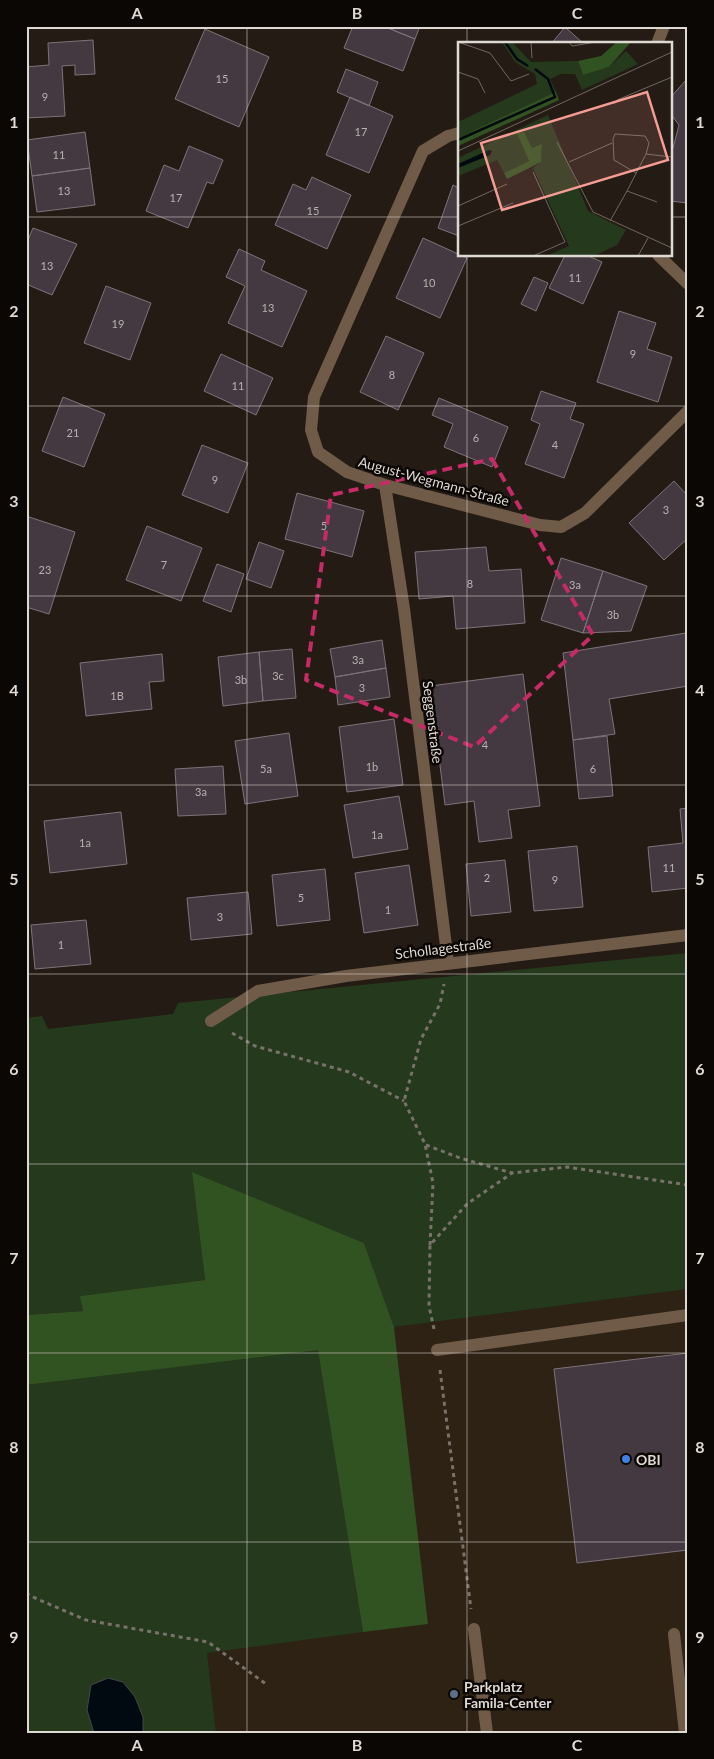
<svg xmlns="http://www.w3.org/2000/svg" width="714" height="1759" font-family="Lato,sans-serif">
<rect width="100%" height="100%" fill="#241c14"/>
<path fill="#2e2215" d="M688,1289V1733H216L207,1653L428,1623L394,1327Z"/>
<path fill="#25391d" d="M688,953V1289L394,1327L364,1243L192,1172L205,1280L81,1296L83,1311L26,1315V1018L42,1016L48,1029L173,1014L178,1003Z
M318,1349L363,1632L207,1653L216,1733H26V1385Z"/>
<path fill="#315321" d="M192,1172L364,1243L394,1327L428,1624L363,1632L318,1350L26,1385V1315L83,1311L80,1296L205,1280Z"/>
<path fill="#000a10" stroke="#43484b" d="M108,1678L123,1682L135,1697L143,1717V1733H94L87,1710L91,1685Z"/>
<path fill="#443940" stroke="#7f737b" d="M353,26H383L415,39L403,71L344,48Z
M383,26H420L415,39Z
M565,27L584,44H551Z
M205,29L269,57L239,127L175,99Z
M93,40L95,74L75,75V65L62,66L65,116L26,118V67L49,65L48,43Z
M346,69L378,82L369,106L337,92Z
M687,79H688V203L670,201V147L673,148L679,125L670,113V98Z
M350,97L393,116L369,173L326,155Z
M85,132L90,168L32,176L27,140Z
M189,146L223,160L213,184L207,182L188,228L146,211L164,165L179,171Z
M90,168L95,205L37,212L32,176Z
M312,177L351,195L327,249L275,225L293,184L306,190Z
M453,185L459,188V236L438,228Z
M33,228L77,244L52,295L26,284V245Z
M423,238L467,258L440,318L396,298Z
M239,249L265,261L261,270L307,291L282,347L228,323L245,286L226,277Z
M565,255H586L602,262L583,304L549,288Z
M534,277L548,283L536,311L521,304Z
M106,286L151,303L130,360L84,343Z
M619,311L656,323L647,349L672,357L658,402L597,382Z
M386,336L424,353L398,410L360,392Z
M221,354L273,378L256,415L204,391Z
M541,391L576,403L570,419L584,424L564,478L525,464L540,424L531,420Z
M63,397L105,414L84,467L42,451Z
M439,398L508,427L492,467L444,447L453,424L432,415Z
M202,445L248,463L228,513L182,495Z
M674,481L688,496V538L664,560L629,523Z
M297,493L364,511L352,557L285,539Z
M26,516L75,532L49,614L26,607Z
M147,526L202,548L181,601L126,580Z
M259,542L284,551L271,588L246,579Z
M486,547L489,571L521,569L525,623L456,629L453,596L419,599L415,552Z
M561,558L603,571L583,633L541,620Z
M217,564L244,574L231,612L203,601Z
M603,571L647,586L631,631L583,633Z
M686,633L688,644V686L609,699L615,734L573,740L563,653Z
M382,640L386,668L335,677L330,649Z
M292,649L296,698L263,701L259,652Z
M259,652L263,701L223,706L218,657Z
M162,654L164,681L149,682L152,709L86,716L80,663Z
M386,668L390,697L338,705L335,677Z
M523,674L540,806L508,810L512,838L479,842L474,801L445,805L430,686Z
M394,719L403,785L347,792L339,727Z
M289,733L298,796L245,804L235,741Z
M607,736L613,796L579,799L573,740Z
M223,766L226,814L178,816L175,769Z
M399,796L408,849L353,858L344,805Z
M688,808V888L652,892L648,847L683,843L680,809Z
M121,812L127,864L50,873L44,821Z
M577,846L583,907L534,911L528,851Z
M505,860L511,912L471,916L466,864Z
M409,865L418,925L364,933L355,873Z
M325,869L330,920L277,926L272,875Z
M248,892L252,934L191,940L187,898Z
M86,920L91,964L35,969L31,925Z
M688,1353V1550L577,1563L554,1369Z"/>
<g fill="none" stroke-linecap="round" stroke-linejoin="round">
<path stroke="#79726b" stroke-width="3" stroke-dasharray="4 4" stroke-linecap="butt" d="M232,1033L255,1046L349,1072L404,1101
M426,1145L460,1158L512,1173
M430,1245L433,1183L425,1144L404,1101L421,1039L440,1004L444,984
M434,1329L429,1306L430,1245L467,1204L512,1173L567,1167L688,1185
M440,1370L471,1609
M26,1593L35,1598L86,1620L208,1642L266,1684"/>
<path stroke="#705b49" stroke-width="12" d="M437,1350L688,1315"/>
<path stroke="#705b49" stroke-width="12" d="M657,44L664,26
M459,133L448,136L423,151L314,397L311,430L318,452L347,472L385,485L540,525L561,527L585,513L688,411
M658,255L688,284
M385,485L404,609L448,962
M211,1021L258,991L346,976L688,935
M474,1629L487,1733
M674,1634L685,1733"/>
</g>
<path fill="none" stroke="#c52b67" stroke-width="4" stroke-dasharray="10 6" stroke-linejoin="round" d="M492,459L593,635L474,747L306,680L331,495Z"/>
<path fill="none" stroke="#dfd9d4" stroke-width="1" stroke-opacity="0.55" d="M247,26V1733M467,26V44M26,217H459M670,217H688M467,255V1733M26,406H688M26,596H688M26,785H688M26,974H688M26,1164H688M26,1353H688M26,1542H688"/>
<circle fill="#3f7fe0" stroke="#0b0705" stroke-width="2" cx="626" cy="1459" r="5"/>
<circle fill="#5c6f8a" stroke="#0b0705" stroke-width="2" cx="454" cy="1694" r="5"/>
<g text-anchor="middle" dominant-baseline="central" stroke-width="5" stroke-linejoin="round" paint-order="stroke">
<g font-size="11" fill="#b8b1af">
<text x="222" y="78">15</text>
<text x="45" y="96">9</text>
<text x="361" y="131">17</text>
<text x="59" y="154">11</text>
<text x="64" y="190">13</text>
<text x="176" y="197">17</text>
<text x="313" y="210">15</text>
<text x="47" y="265">13</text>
<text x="575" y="277">11</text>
<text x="429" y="282">10</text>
<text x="268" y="307">13</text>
<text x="118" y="323">19</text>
<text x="633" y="353">9</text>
<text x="392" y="374">8</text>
<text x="238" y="385">11</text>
<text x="73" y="432">21</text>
<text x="476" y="437">6</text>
<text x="555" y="444">4</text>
<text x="215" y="479">9</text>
<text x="666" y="509">3</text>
<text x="324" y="525">5</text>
<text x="164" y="564">7</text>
<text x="45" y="569">23</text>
<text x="470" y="583">8</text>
<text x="575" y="584">3a</text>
<text x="613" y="614">3b</text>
<text x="358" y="659">3a</text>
<text x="278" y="675">3c</text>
<text x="241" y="679">3b</text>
<text x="362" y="687">3</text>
<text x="117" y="695">1B</text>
<text x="485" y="744">4</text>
<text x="372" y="766">1b</text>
<text x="266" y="768">5a</text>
<text x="593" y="768">6</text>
<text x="201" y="791">3a</text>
<text x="377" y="834">1a</text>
<text x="85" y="842">1a</text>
<text x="669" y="867">11</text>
<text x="487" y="877">2</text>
<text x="555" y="879">9</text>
<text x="301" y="897">5</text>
<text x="388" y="909">1</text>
<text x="220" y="916">3</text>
<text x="61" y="944">1</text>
</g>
<g font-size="14" fill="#dfd9d4" stroke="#0b0705">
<text transform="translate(434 481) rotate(15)">August-Wegmann-Straße</text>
<text transform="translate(433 722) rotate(83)">Seggenstraße</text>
<text transform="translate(443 948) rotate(-7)">Schollagestraße</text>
</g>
<g font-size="14" font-weight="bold" fill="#dfd9d4" stroke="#0b0705" text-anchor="start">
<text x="636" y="1459">OBI</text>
<text x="464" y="1686">Parkplatz<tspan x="464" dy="16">Famila-Center</tspan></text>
</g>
</g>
<g transform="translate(458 42)">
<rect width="214" height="214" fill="#241c14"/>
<path d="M44,0H54L73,20L120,19L125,33L151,25L168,9L180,22L124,48L117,32H103L92,37L98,50L95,54L0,96V80L79,42L77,32L57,20ZM90,73L130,169L168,188L159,203L136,214H88L111,204L75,126L83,120L84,103L74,107L69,96L59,92L71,119L46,131L39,118L0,134V116Z" fill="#25391d"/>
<path d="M159,0H173L151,25L125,33L120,19L143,14ZM98,50L101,58L0,104V96ZM66,90L74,106L84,102L83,120L49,137L46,131L71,119L59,92Z" fill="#315321"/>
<path d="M31,108L34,109L32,113L0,126V122Z" fill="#000a10"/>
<path fill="none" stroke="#000a10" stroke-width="2.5" d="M47,0L59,17L70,24M0,98L97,55L90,37L77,27"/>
<path fill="none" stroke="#6f6861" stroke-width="1" d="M0,0L32,11L53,39M73,0L74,16M111,0L114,4L138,0M0,30L20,37L27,51M53,39L71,32M156,62L159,58L214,35M99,100L135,170L214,206M0,109L214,10M188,112L214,115M111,120L154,101M75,130L107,200L75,214M169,149L199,160M0,164L49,142M152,179L169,149L188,112L191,101L187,94L157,92L155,97L156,118L178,131M0,184L55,161M180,214L190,196"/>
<path fill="#f59c94" fill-opacity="0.15" stroke="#f59c94" stroke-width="2.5" d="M189,50L210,118L44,168L23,101Z"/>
<rect width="214" height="214" fill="none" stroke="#dfd9d4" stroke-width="2.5"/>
</g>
<rect width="714" height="1759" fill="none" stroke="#0b0705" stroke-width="55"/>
<rect x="28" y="28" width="658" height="1704" fill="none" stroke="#dfd9d4" stroke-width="2"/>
<g font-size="16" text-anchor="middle" font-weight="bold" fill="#dfd9d4">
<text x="137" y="19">A</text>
<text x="357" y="19">B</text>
<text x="577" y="19">C</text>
<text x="14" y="128">1</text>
<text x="700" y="128">1</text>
<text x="14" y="317">2</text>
<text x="700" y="317">2</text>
<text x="14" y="507">3</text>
<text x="700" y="507">3</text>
<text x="14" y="696">4</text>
<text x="700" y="696">4</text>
<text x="14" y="885">5</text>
<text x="700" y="885">5</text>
<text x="14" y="1075">6</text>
<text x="700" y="1075">6</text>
<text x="14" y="1264">7</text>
<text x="700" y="1264">7</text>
<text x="14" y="1453">8</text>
<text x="700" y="1453">8</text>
<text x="14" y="1643">9</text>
<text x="700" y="1643">9</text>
<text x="137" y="1751">A</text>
<text x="357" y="1751">B</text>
<text x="577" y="1751">C</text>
</g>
</svg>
